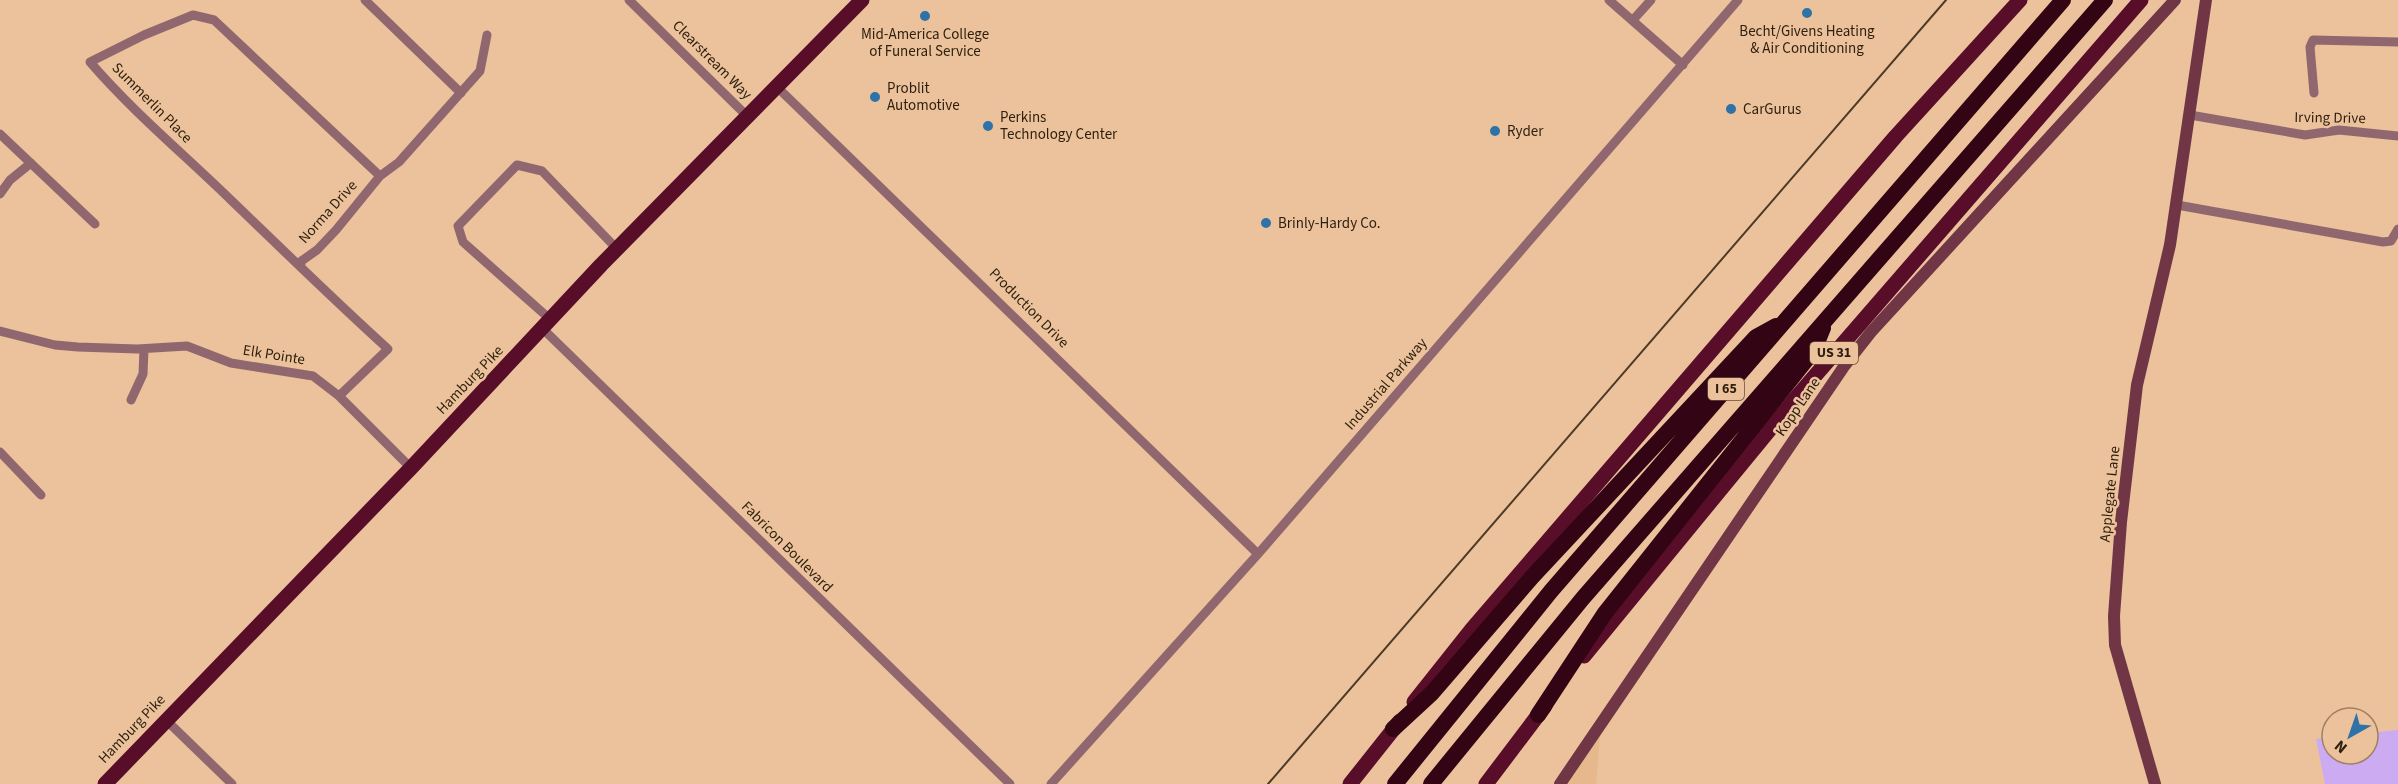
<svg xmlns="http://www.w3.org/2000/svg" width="2398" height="784" font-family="'Source Sans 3',sans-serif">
<rect width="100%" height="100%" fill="#ebc29b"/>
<path fill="#e6b88b" d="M1600,735L1596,784H1568Z"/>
<path fill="#ccabf2" d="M2398,730V784H2325L2316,739L2332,737V754H2368V733Z"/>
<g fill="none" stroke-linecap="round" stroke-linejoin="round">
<path stroke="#91676f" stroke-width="9" d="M365,0L461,93
M629,0L747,116
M1609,0L1683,65
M1633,20L1651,0
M776,86L1258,554
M2314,93L2310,47L2313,40L2398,42
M2190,115L2305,135L2339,130L2398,136
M0,134L95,224
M0,194L10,180L31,163
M2177,205L2383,242L2391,241L2398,229
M301,265L300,262L317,250L336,230L380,176L399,162L480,71L487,35
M551,320L463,242L458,226L517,165L542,171L617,249
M543,329L1010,784
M0,331L55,345L78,347L137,349L187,346L231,363L313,376L339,396L411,468
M339,396L388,349C335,301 285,252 233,202C185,155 134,113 90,62L144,35L193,15L214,20L380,176
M131,400L143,374L144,349
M0,452L41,495
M166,720L232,784
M1051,784L1258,554L1738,0"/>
<path stroke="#713645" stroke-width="12" d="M1560,784L1845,365L1871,332L2175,0
M2155,784L2115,645L2114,616L2121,522L2137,385L2170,245L2206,0"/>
<path stroke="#580e28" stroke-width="15" d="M1584,656L1794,400L2141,0
M1414,702L1472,629L1896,136L2020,0
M105,784L411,468L601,265L862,0
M1350,784L1400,721
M1486,784L1545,706"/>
<path stroke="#330514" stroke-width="16" d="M1538,715L1605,613L1814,350L1823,328
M1393,729L1432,693L1532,577L1756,337L1776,326
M1395,784L1551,591L2063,0
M1431,784L1583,598L2105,0"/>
<path stroke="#4e3a26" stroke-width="2" d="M1268,784L1946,0"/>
</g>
<g fill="#2e72a7" stroke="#ebc29b" stroke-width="2">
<circle cx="1807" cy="13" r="6"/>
<circle cx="925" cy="16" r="6"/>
<circle cx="875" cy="97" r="6"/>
<circle cx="1731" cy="109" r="6"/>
<circle cx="988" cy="126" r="6"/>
<circle cx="1495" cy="131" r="6"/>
<circle cx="1266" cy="223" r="6"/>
</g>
<g text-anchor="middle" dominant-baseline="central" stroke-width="5" stroke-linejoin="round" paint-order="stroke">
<g fill="#ebc29b" stroke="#664f38" stroke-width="1.5">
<rect x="1810" y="342" width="48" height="22" rx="4.5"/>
<rect x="1708" y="378" width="36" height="22" rx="4.5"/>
</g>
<g font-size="14" font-weight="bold" fill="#2d1e0e">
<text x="1834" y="353">US 31</text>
<text x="1726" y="389">I 65</text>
</g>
<g font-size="15" fill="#2d1e0e" stroke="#ebc29b" text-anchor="start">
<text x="1807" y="31" text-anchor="middle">Becht/Givens Heating<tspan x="1807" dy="17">&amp; Air Conditioning</tspan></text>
<text x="925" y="34" text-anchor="middle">Mid-America College<tspan x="925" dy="17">of Funeral Service</tspan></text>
<text x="887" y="88">Problit<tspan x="887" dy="17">Automotive</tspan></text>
<text x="1743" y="109">CarGurus</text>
<text x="1000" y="117">Perkins<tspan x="1000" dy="17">Technology Center</tspan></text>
<text x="1507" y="131">Ryder</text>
<text x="1278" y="223">Brinly-Hardy Co.</text>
</g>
<g font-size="15" fill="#2d1e0e" stroke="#ebc29b">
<text transform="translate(712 60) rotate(45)">Clearstream Way</text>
<text transform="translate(152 103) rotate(45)">Summerlin Place</text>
<text transform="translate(2330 118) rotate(1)">Irving Drive</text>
<text transform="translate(328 212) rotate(-48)">Norma Drive</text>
<text transform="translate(1029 308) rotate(45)">Production Drive</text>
<text transform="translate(274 355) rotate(9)">Elk Pointe</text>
<text transform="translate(470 380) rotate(-46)">Hamburg Pike</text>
<text transform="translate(1386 384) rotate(-49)">Industrial Parkway</text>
<text transform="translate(1798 407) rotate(-56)">Kopp Lane</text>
<text transform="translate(2110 494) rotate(-84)">Applegate Lane</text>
<text transform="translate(787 547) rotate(45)">Fabricon Boulevard</text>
<text transform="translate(132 729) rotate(-46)">Hamburg Pike</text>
</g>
</g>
<g transform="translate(2350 736) rotate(220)"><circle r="28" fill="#ebc29b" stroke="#9f8063" stroke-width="1.5"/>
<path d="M0-4.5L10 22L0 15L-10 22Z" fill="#2e72a7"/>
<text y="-9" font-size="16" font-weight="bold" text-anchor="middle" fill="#2d1e0e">N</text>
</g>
</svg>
